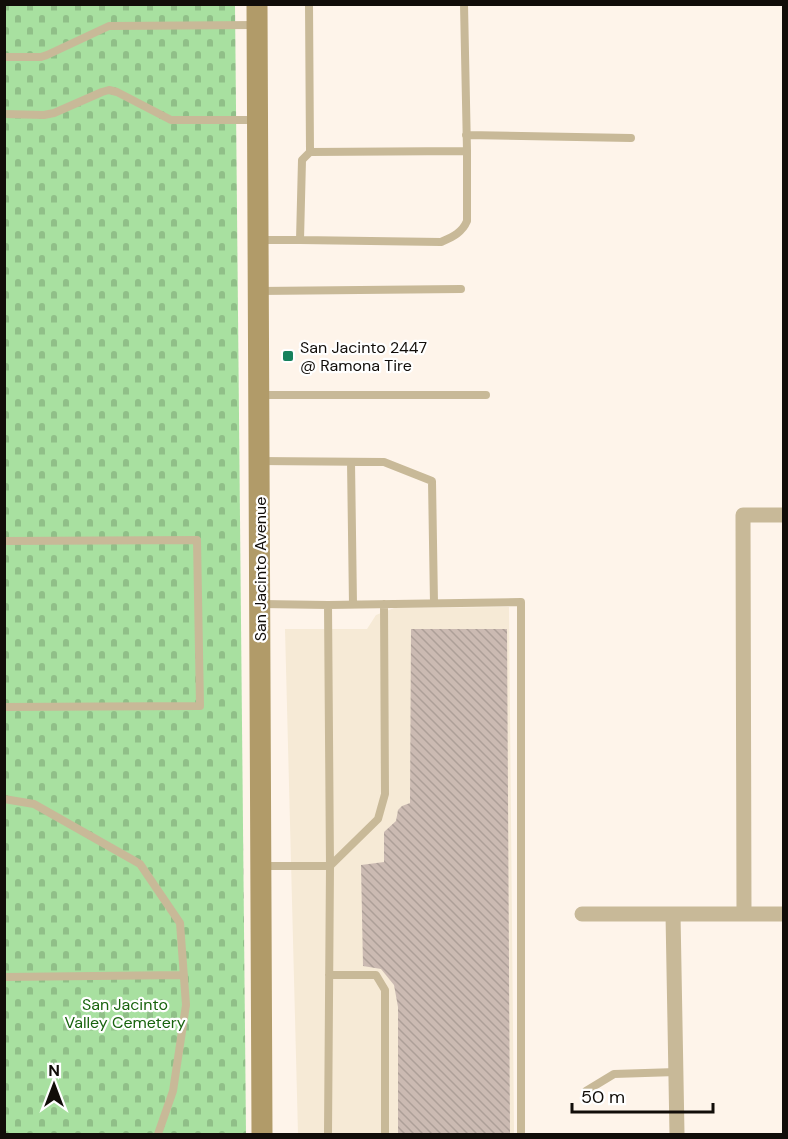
<svg xmlns="http://www.w3.org/2000/svg" width="788" height="1139" font-family="'DM Sans',sans-serif">
<defs>
<pattern id="cemetery-stones" width="16" height="16" patternUnits="userSpaceOnUse" patternTransform="scale(1.5)"><rect width="16" height="16" fill="#a8e0a0"/><path d="M2 7V4a2 2 0 0 1 4 0v3zM10 15v-3a2 2 0 0 1 4 0v3z" fill="#90bf88"/></pattern>
<pattern id="building-back-hatch" width="6" height="6" patternUnits="userSpaceOnUse" patternTransform="scale(1.5)"><rect width="6" height="6" fill="#cbbab2"/><path d="M-1 5l2 2M0 0l6 6M5-1l2 2" fill="none" stroke="#ad9f98"/></pattern>
</defs>
<rect width="100%" height="100%" fill="#fef4ea"/>
<path fill="#f6ead6" d="M509,607L514,1134H298L285,629H367L376,615L394,608Z"/>
<path fill="url(#cemetery-stones)" d="M5,5H235L246,1134H5Z"/>
<path fill="url(#building-back-hatch)" d="M411,629H507L510,1134H398V1007L394,985L381,969L363,966L361,865L384,862V832L396,821L398,810L402,806L410,803Z"/>
<g fill="none" stroke-linecap="round" stroke-linejoin="round">
<path stroke="#c8b998" stroke-width="8" d="M309,4L310,152
M464,4L467,151L310,152L302,160L300,240L441,242C452,237 462,233 467,221V151
M4,57H41L47,55L109,26L255,25
M4,114L44,115L54,113L102,92L109,90L117,92L171,120H256
M466,135L631,138
M259,240H300
M259,291L461,289
M260,395H486
M259,461L384,462L432,481L434,603
M351,462L353,604
M4,541L197,540L200,706L4,707
M261,604L328,605
M4,799L34,804L140,864L180,923L186,1005L173,1091L158,1134
M262,866H330L328,605L521,602V1134
M329,975H376L385,990V1134
M4,977L184,975
M586,1091L614,1074L676,1072
M328,1134L330,866L378,819L385,794L384,604"/>
<path stroke="#c8b998" stroke-width="15" d="M582,914H784
M673,914L677,1134
M744,914L743,515H784"/>
<path stroke="#b19b69" stroke-width="21" d="M257,4L262,1134"/>
</g>
<rect fill="#16815c" stroke="#fff" stroke-width="2" x="282" y="350" width="12" height="12" rx="3"/>
<g text-anchor="middle" dominant-baseline="central" stroke-width="4.5" stroke-linejoin="round" paint-order="stroke">
<g font-size="16" fill="#110d09" stroke="#fff" text-anchor="start">
<text x="300" y="347">San Jacinto 2447<tspan x="300" dy="18">@ Ramona Tire</tspan></text>
</g>
<g font-size="16" fill="#110d09" stroke="#fff">
<text transform="translate(260 569) rotate(-90)">San Jacinto Avenue</text>
</g>
<g font-size="16" fill="#18630d" stroke="#fff">
<text x="125" y="1004">San Jacinto<tspan x="125" dy="18">Valley Cemetery</tspan></text>
</g>
</g>
<rect width="788" height="1139" fill="none" stroke="#110d09" stroke-width="12"/>
<g transform="translate(54 1085)" stroke="#ffffff" stroke-width="4.5" paint-order="stroke">
<path d="M0-4.5L10 22L0 15L-10 22Z" fill="#110d09"/>
<text y="-9" font-size="16" font-weight="bold" text-anchor="middle" fill="#110d09">N</text>
</g>
<path d="M572 1103v9h141v-9" fill="none" stroke="#110d09" stroke-width="3"/>
<text x="581" y="1103" font-size="18" fill="#110d09" stroke="#ffffff" stroke-width="4.5" paint-order="stroke">50 m</text>
</svg>
